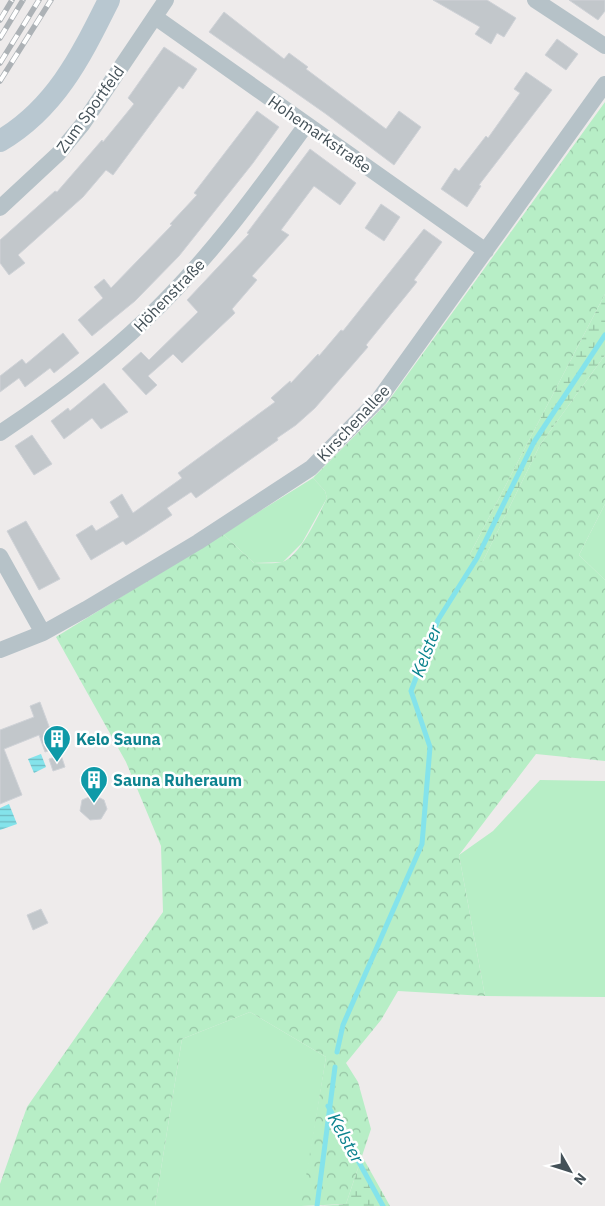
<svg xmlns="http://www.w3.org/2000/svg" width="605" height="1206" font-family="'IBM Plex Sans',sans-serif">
<defs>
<pattern id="forest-crowns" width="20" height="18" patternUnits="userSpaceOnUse" patternTransform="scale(1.25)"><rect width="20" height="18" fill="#b7eec6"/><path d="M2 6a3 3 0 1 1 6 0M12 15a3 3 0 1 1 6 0" fill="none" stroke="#96c3a4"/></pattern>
<pattern id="wetland-marsh" width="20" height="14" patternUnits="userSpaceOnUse" patternTransform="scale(1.25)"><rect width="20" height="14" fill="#b7eec6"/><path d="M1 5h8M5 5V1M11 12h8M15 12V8" fill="none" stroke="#96c3a4"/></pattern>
<pattern id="water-rules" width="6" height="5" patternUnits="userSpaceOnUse" patternTransform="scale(1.25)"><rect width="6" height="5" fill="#84e3eb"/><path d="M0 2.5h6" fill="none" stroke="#6ebac1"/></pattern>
</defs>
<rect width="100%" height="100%" fill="#eeebeb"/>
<path fill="#b7eec6" d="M313,478L325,491L327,498L302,543L283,562L254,563L223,534Z
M605,504V580L579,555Z
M540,780L605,781V997L485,996L459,855L493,831Z
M250,1012L326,1057L302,1206H155L182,1039Z"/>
<path fill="url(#forest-crowns)" d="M605,102V294L470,554L483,561L540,445L605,355V504L579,555L605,580V761L536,754L459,855L485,996L398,991L381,1020L346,1063L358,1082L371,1129L346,1204L301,1206L326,1057L250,1012L182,1039L155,1206H0V1184L27,1107L163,912L161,846L126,762L56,637L223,534L254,563C263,563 274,564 282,562C300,557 319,514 327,498L325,491L313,478L387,403Z"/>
<path fill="url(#wetland-marsh)" d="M605,294V355L540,445L483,561L475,563L470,554Z
M362,1156L390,1206H320L346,1204Z"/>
<path fill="url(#water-rules)" d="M41,754L46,767L34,773L28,759Z
M9,804L17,824L0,830V808Z"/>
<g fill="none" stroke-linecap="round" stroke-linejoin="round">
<path stroke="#84e3eb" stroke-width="5" d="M337,1052L343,1025L422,844L430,747L411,691L438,620L477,558L534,442L605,335
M328,1106L383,1206
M317,1206L335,1067"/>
</g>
<path fill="#c2c7cb" stroke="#cfd2d7" d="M433,0H487L516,18L504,37L497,33L491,44L475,34L480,27Z
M569,0H605V11L598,20Z
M224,12L284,59L289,53L308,67L306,69L386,129L399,111L421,127L394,165L326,114L209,32Z
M557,39L578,54L566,70L545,55Z
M164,47L197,69L183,89L179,86L113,175L106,170L83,197L18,255L25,263L9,275L0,263V240L55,191L57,192L102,140L103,142L134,104L128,98Z
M526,72L552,90L479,185L481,186L467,207L441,189L455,168L459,171L486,136L488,138L520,93L514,89Z
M257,111L279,127L253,163L179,256L135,301L92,336L78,320L103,298L94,287L104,279L111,288L172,225L170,224L197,195L194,193Z
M310,149L356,183L340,205L314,186L281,230L289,235L252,276L257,280L232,309L235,313L182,363L173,354L148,376L157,385L146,395L122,369L141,352L149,360L198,312L187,300L249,234L247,233Z
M381,204L400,217L384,241L365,228Z
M424,229L442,242L414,280L417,282L366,345L368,347L315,408L296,425L277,438L278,440L196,498L191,492L167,508L172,515L145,533L126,545L123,541L91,560L76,535L92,525L96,531L119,517L110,502L122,494L133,513L182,478L178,473L275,402L271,398L290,381L291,383L318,354L319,356L341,330L343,331Z
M63,333L79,353L54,373L50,368L25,387L19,378L0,392V376L22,359L26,364Z
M104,383L128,412L101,429L92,418L64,439L51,421L68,408L70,411Z
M32,435L52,464L34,475L15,446Z
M26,521L60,579L39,590L7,531Z
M40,702L57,748L45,752L39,735L4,749L22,795L0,804V730L34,717L30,706Z
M61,755L65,767L53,771L49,759Z
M94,795L104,800L107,809L101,819L90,820L80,811L82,800Z
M41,909L48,923L33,930L27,915Z"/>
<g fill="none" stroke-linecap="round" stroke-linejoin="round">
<path stroke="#b6c2c8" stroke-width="16" d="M535,0L605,46
M155,17L486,251
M0,208L58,154L82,125L166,0
M0,433C51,399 100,363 144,321C207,262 256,194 306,125
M0,556L43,633
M0,650L43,633L86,609L198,542L311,468L379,399L605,84"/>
<path stroke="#b8c7d0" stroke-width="22" d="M0,141C56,108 81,56 109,0"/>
<defs>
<path id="rail" d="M0,20L12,0
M0,38L23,0
M0,63L39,0
M0,81L51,0"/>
</defs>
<use href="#rail" stroke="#adb2b6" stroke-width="5.5"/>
<use href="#rail" stroke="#fff" stroke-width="4" stroke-dasharray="11" stroke-linecap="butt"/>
</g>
<defs>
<symbol id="building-pin" viewBox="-11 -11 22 30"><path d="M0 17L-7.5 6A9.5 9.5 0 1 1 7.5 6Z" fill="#0f9aa8" stroke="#fff"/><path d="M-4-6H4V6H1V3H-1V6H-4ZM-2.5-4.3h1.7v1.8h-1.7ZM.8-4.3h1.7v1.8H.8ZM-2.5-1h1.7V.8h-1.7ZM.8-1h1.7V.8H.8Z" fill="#fff"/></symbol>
</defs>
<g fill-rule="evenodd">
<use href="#building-pin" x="41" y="723" width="32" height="43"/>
<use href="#building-pin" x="78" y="764" width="32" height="43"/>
</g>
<g text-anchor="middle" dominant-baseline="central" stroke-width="5" stroke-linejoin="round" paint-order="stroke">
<g font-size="16" fill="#445158" stroke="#fff">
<text transform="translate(90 109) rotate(-54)">Zum Sportfeld</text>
<text transform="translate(320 134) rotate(35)">Hohemarkstraße</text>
<text transform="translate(169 295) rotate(-46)">Höhenstraße</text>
<text transform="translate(353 423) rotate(-47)">Kirschenallee</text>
</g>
<g font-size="16" font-weight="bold" fill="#0d838f" stroke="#fff" text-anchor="start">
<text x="76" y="739">Kelo Sauna</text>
<text x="113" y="780">Sauna Ruheraum</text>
</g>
<g font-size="18" font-style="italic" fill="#0c838e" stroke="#fff">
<text transform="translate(426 651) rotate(-69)">Kelster</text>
<text transform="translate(346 1138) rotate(61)">Kelster</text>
</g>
</g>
<g transform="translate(570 1171) rotate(129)" stroke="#ffffff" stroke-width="4" paint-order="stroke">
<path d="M0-4L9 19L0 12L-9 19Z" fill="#445158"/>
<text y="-8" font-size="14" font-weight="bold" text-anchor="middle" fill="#445158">N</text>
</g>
</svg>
